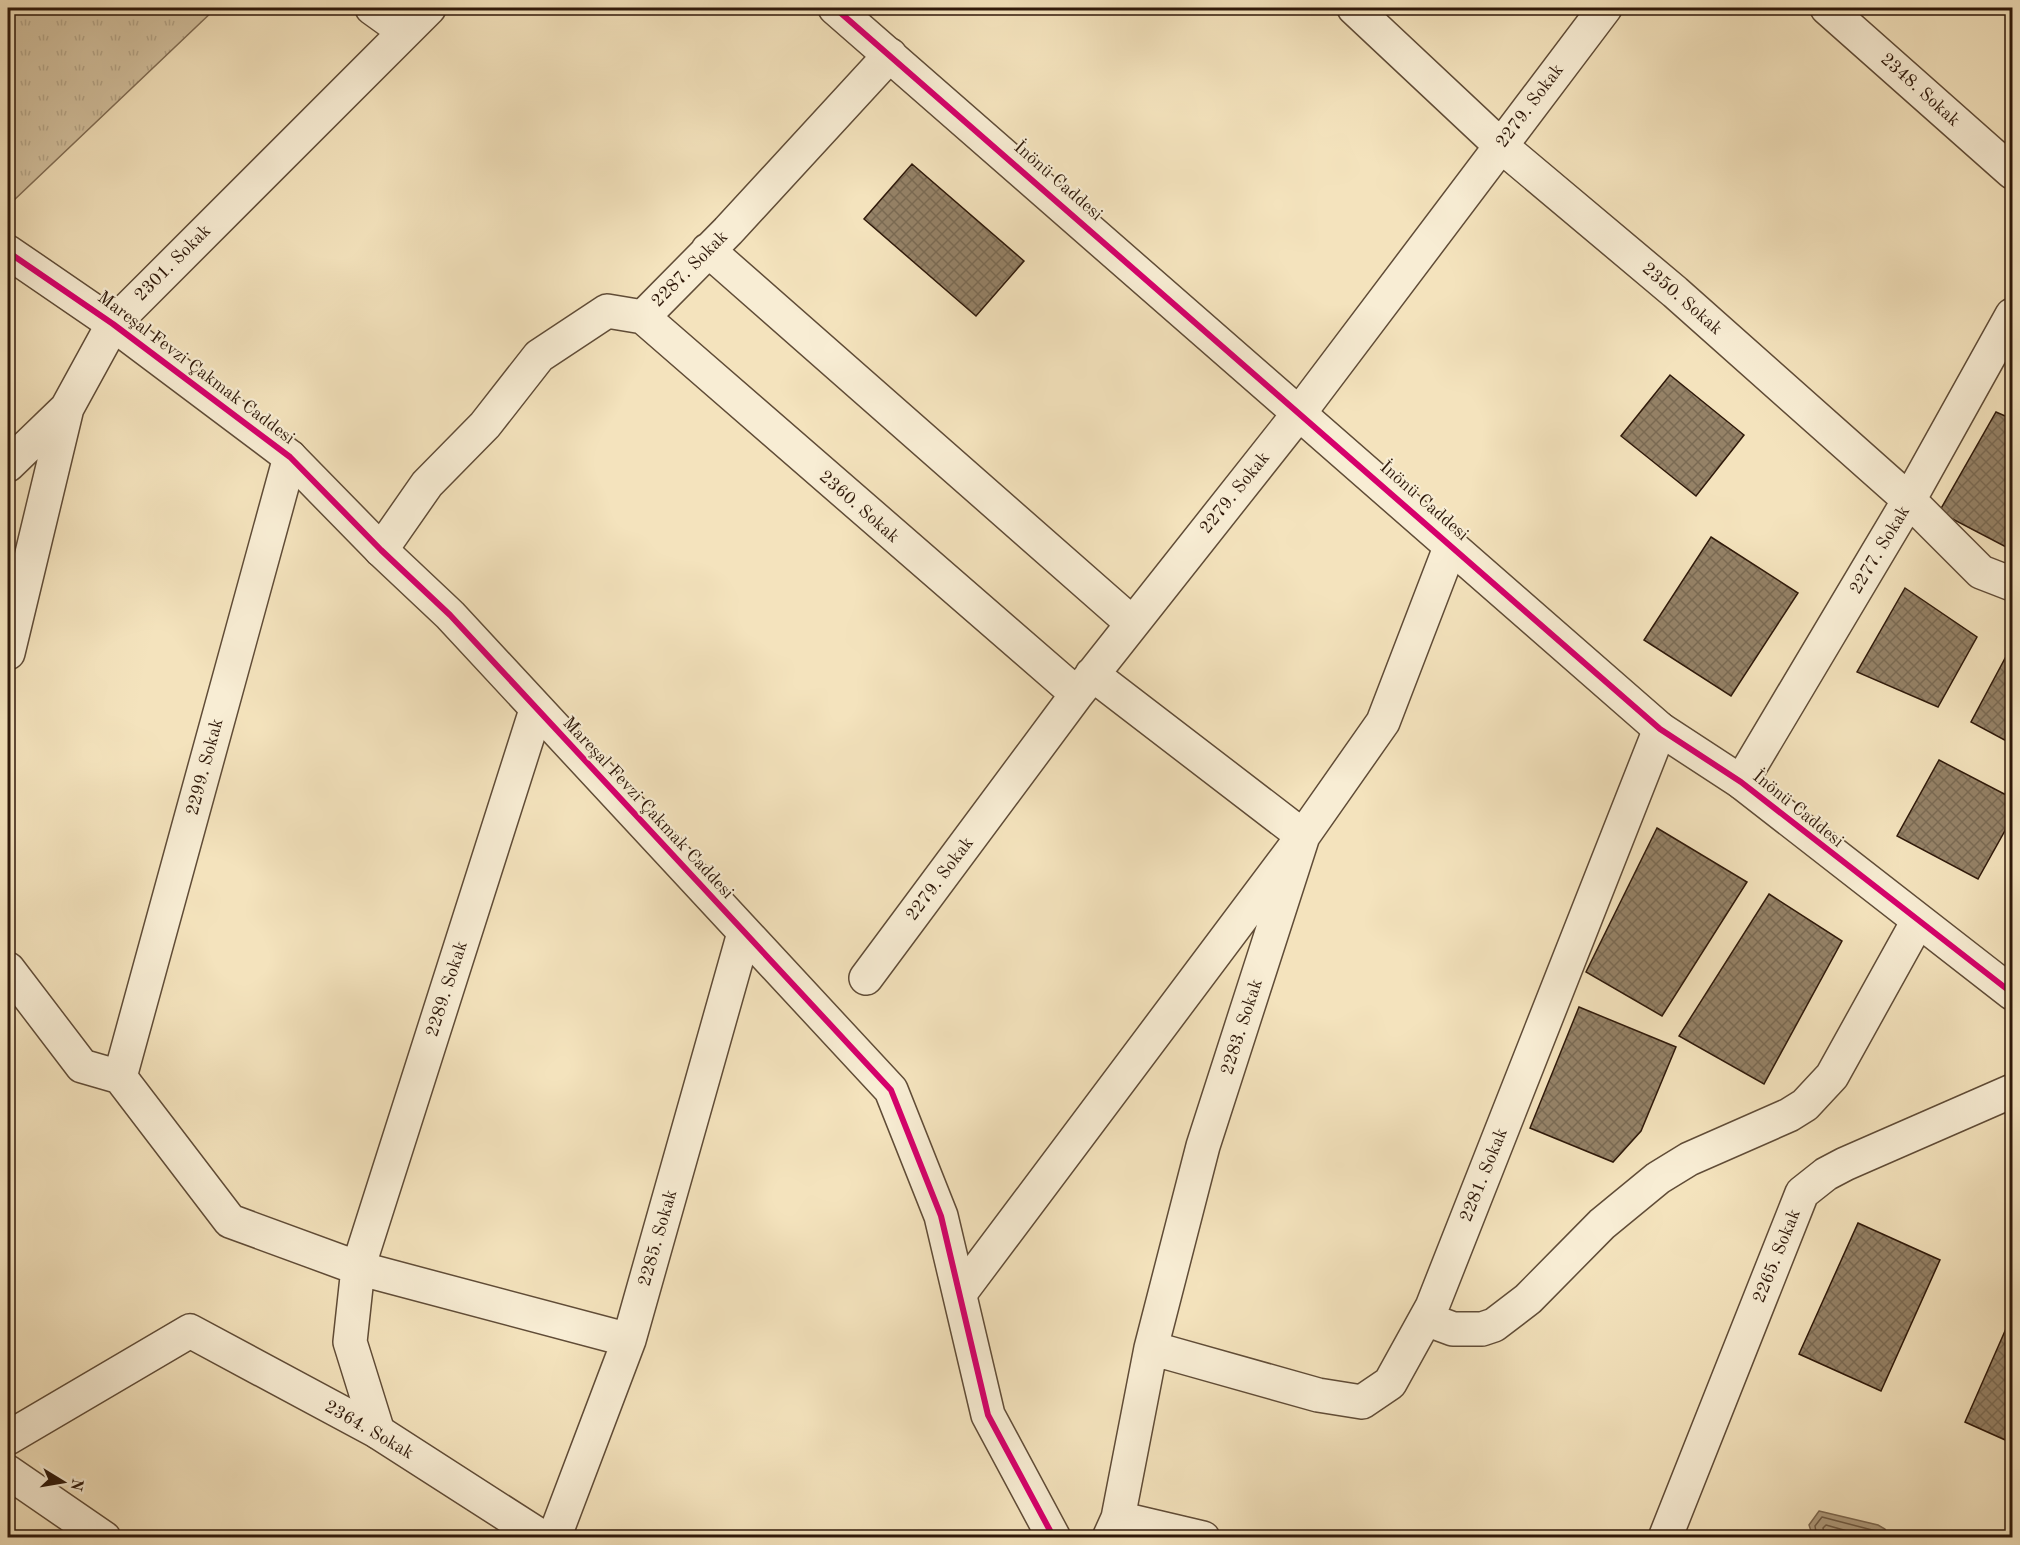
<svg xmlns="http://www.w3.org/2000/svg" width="2020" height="1545" font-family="'Old Standard TT',serif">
<defs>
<pattern id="grass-tufts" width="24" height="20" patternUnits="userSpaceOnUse" patternTransform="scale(1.5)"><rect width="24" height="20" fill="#d3c19f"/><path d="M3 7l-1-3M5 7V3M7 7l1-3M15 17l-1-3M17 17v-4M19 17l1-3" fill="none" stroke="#b5a588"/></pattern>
<pattern id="building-cross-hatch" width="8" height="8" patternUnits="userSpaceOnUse" patternTransform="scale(1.5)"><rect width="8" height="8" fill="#958267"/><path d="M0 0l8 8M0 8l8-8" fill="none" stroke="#7a6a53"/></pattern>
</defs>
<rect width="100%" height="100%" fill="#f4e3bd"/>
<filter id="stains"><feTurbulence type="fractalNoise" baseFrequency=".00333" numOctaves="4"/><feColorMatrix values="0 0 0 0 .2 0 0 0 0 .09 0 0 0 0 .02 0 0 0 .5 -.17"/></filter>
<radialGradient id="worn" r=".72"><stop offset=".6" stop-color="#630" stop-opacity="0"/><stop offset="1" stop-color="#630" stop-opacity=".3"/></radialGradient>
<path fill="url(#grass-tufts)" stroke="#816d54" stroke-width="1.5" d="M8,8H216L12,202L8,199Z"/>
<path fill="#b19e80" stroke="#7d6951" stroke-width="1.5" d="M1819,1511L1878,1525L1885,1529L1890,1537H1813L1809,1525Z"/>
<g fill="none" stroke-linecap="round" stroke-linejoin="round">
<path stroke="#705c45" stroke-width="1.5" d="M1817,1538L1815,1526L1822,1517L1876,1531L1884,1538
M1825,1538L1823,1528L1826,1525L1872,1538"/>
</g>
<path fill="url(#building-cross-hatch)" stroke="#2f190a" stroke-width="1.5" d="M912,164L1024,261L976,316L864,219Z
M1670,375L1744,435L1696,496L1621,436Z
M1996,412L2012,419V541L2008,548L1939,512Z
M1711,537L1798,593L1731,696L1644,640Z
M1905,588L1977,637L1938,707L1857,672Z
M2010,649L2012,650V744L1971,722Z
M1939,760L2012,798V818L1978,879L1897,836Z
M1657,828L1747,882L1662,1016L1586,972Z
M1769,894L1842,941L1764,1084L1679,1036Z
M1579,1007L1676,1047L1641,1131L1613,1162L1530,1128Z
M1858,1223L1940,1260L1881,1391L1799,1354Z
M2012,1315V1443L1965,1422Z"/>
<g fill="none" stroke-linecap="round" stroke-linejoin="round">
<defs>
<path id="minor" d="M372,8L404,31
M1354,8L1500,145L1675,292L1909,500L1981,572L2012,584
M1827,8L2012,172
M708,250L1132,623
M643,317L1077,694
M8,465L67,408
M381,550L427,484L485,425L539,356L607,311L643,317L728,231L890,55
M8,653L67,408L113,324L429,8
M1741,782L1909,500L2012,315
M8,969L82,1066L120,1077L230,1221L358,1268L629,1340
M866,978L1077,694L1300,412L1605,8
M120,1077L290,457
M961,1292L1303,836L1092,674
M1426,1319L1453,1329H1482L1494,1325L1528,1299L1602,1224L1658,1178L1689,1159L1789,1115L1805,1105L1832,1076L1918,921
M1151,1348L1318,1395L1362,1402L1390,1383L1432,1307L1660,729
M378,1432L350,1342L358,1268L536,710
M8,1472L104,1538
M1118,1518L1203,1538
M554,1538L629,1340L744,933
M1109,1538L1118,1518L1151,1348L1203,1146L1303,836L1383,722L1451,545
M1665,1538L1802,1193L1826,1174L1845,1164L2012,1091"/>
<path id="tertiary" d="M835,8L1660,729L1741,782L2012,993
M8,252L113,324L290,457L381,550L450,615L891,1090L941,1216L988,1415L1054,1538
M8,1438L190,1331L378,1432L543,1538"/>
</defs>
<use href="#minor" stroke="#604c37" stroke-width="36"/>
<use href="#tertiary" stroke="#604c37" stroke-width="36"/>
<use href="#minor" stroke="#f8edd4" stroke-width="33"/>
<use href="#tertiary" stroke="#f8edd4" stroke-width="33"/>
<defs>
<path id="cycleway" d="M835,8L1660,729L1741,782L2012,993
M8,252L113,324L290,457L381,550L450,615L891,1090L941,1216L988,1415L1054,1538"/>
</defs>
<use href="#cycleway" stroke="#f8edd4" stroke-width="10"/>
<use href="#cycleway" stroke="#d6006c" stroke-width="6"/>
</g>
<g text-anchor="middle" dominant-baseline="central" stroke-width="4.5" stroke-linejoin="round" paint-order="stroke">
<g font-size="18" fill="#2f190a" stroke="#f8edd4">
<text transform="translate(1920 90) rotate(42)">2348. Sokak</text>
<text transform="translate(1530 106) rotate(-53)">2279. Sokak</text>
<text transform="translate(1058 181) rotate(41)">İnönü Caddesi</text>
<text transform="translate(173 263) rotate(-45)">2301. Sokak</text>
<text transform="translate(690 269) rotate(-45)">2287. Sokak</text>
<text transform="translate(1682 299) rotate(41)">2350. Sokak</text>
<text transform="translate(196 368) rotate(37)">Mareşal Fevzi Çakmak Caddesi</text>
<text transform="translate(1235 493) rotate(-51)">2279. Sokak</text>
<text transform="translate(1424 501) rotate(41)">İnönü Caddesi</text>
<text transform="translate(859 507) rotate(41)">2360. Sokak</text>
<text transform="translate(1880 550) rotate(-59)">2277. Sokak</text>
<text transform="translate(205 767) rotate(-75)">2299. Sokak</text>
<text transform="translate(648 808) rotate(47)">Mareşal Fevzi Çakmak Caddesi</text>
<text transform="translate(1798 809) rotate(39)">İnönü Caddesi</text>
<text transform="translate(940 879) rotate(-53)">2279. Sokak</text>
<text transform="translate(447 989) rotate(-72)">2289. Sokak</text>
<text transform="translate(1242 1027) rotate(-72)">2283. Sokak</text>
<text transform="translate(1484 1175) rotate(-68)">2281. Sokak</text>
<text transform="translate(658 1238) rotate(-74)">2285. Sokak</text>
<text transform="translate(1777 1256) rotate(-68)">2265. Sokak</text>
<text transform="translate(369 1430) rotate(30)">2364. Sokak</text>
</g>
</g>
<rect width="2020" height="1545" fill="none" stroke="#f4e3bd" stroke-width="30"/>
<rect x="9" y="9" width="2002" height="1527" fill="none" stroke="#2f190a" stroke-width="3"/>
<rect x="15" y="15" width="1990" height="1515" fill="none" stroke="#2f190a" stroke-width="1.5"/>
<g transform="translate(63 1482) rotate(101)" stroke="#f8edd4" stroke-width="4.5" paint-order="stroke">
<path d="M0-4.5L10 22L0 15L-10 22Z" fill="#2f190a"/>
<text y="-9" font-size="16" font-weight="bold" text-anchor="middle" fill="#2f190a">N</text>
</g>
<rect width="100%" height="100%" filter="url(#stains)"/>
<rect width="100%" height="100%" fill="url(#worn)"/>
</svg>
